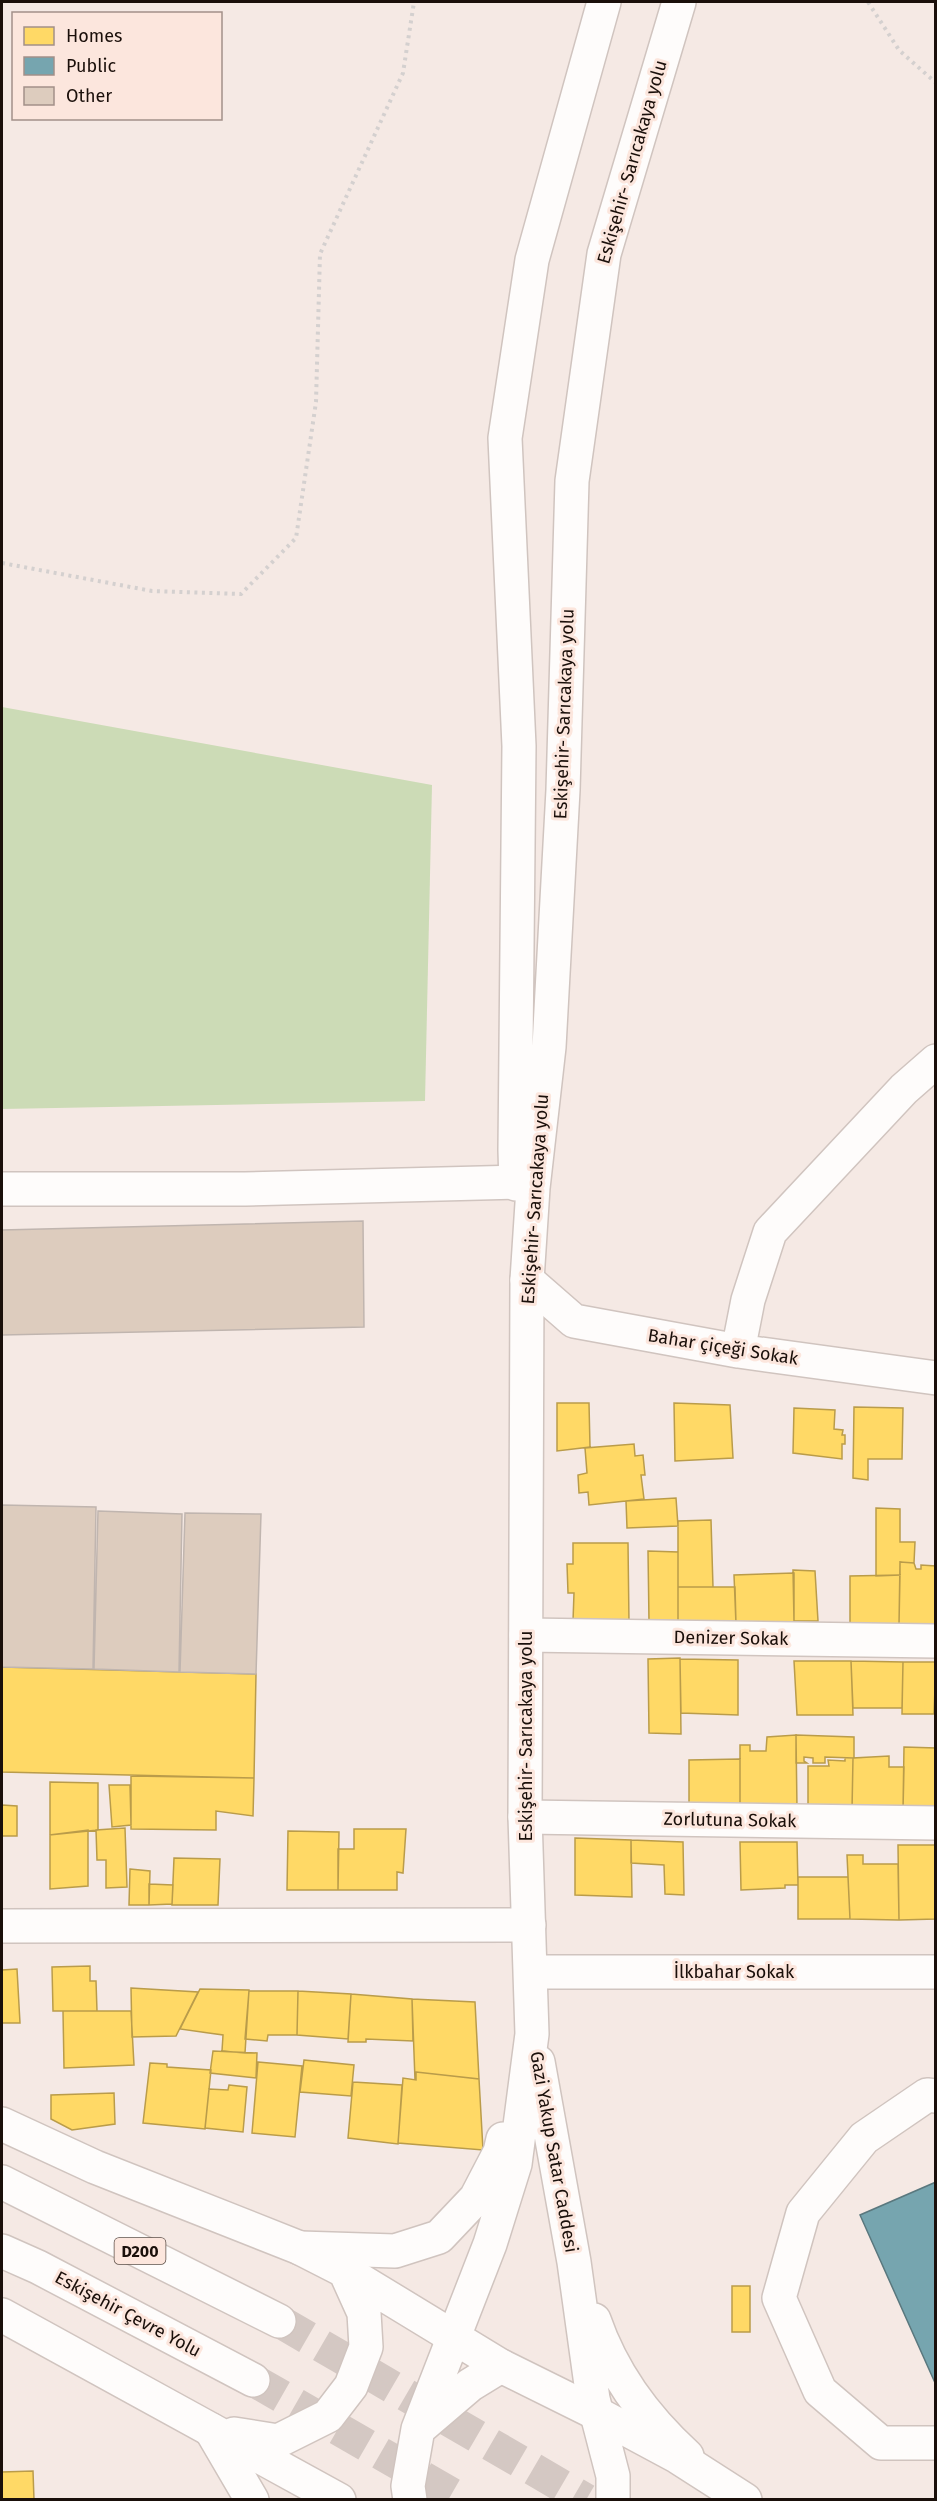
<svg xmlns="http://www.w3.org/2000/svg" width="937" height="2501" font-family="'Fira Sans',sans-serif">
<rect width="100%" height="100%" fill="#f5e9e4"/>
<path fill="#ccdbb6" d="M2,707L432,785L425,1101L2,1109Z"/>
<path fill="#ffd966" stroke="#ba9c4a" stroke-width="1.5" d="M557,1403H589L590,1447L557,1451Z
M674,1403L730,1405L733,1458L675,1461Z
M854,1407L903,1408L902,1459H868V1480L853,1478Z
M794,1408L835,1410L834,1429L843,1430L842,1435H845V1444H842V1459L793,1453Z
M634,1444L635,1456L643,1455L645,1475H641L644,1499L589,1505L588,1492L579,1493L578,1475L587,1473L585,1448Z
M676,1498L678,1526L627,1528L626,1501Z
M876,1508L900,1509V1542H915L914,1563L900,1562V1575L876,1576Z
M711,1520L713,1587H678V1521Z
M573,1543H628L629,1623L573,1621L574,1593H568L567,1564H573Z
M648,1551L678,1552V1623L649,1622Z
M900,1562L914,1563L916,1569H921V1565L936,1566V1625H899Z
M793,1570L815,1571L818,1621H794Z
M794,1573V1624H736L734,1575Z
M900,1575L899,1624H850V1576Z
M678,1587H735L736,1624H678Z
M680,1658L681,1734L649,1733L648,1659Z
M680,1659L738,1660V1715L681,1713Z
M794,1661H851L853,1715H797Z
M851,1661L903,1662L902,1708H853Z
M903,1662H936L934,1714H902Z
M2,1667L256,1674L254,1778L2,1772Z
M796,1735L854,1737V1758L825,1757V1763H813V1758L804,1757V1761L807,1763H796Z
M796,1735L797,1809H740V1745H750V1751H766L767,1737Z
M904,1747L936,1748V1810H903Z
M889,1756V1767H904L903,1810L852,1809L853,1758Z
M845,1758H853L852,1811L808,1810V1766H829L828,1760L845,1761Z
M740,1759V1809L689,1807V1760Z
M131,1776L254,1778L253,1816L216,1811V1830L131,1829Z
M50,1782L98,1783V1830L50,1835Z
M109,1785H130L131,1825L112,1827Z
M2,1805L17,1806V1836H2Z
M125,1828L127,1887L106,1888V1860H97L96,1830Z
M354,1829H406L403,1873L397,1872V1890H338V1849H354Z
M88,1830V1886L50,1889V1835Z
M288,1831L339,1832L338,1890H287Z
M575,1838L631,1840L632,1897L575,1895Z
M631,1840L683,1842L684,1895L665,1894L664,1865L631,1863Z
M740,1842H797L798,1885H785V1888L741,1890Z
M898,1845H936V1919L899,1920Z
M847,1855H863V1864H898L899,1920L850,1919Z
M174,1858L220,1859L218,1905H172Z
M130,1869L150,1871L149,1905H129Z
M798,1877H848L850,1919H798Z
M149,1884L173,1885L172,1904L149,1905Z
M90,1966V1981H96L97,2011H53L52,1967Z
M17,1969L20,2023H2V1970Z
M131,1988L198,1992L176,2036L132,2037Z
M200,1989L249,1990L245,2053L222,2051L223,2035L180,2029Z
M249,1991H298L297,2035H268L267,2041L245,2039Z
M298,1991L351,1994L348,2039L297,2035Z
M351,1994L412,1999L413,2041L366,2039V2042H348Z
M412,1999L475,2002L479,2079L416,2072V2080H415Z
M63,2011H131L134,2065L64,2068Z
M213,2051L257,2053L256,2078L210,2073Z
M304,2060L354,2065L351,2096L300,2092Z
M258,2062L302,2066L295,2137L252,2133Z
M150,2063L167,2064V2067L211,2070L205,2129L143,2123Z
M416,2072L479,2079L483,2150L398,2143L403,2078L416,2080Z
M353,2082L402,2085L398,2144L348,2138Z
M229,2085L247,2087L243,2132L205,2128L209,2089L228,2090Z
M114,2093L115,2124L72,2130L51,2119V2095Z
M732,2286H750V2332H732Z
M33,2471L34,2500H2V2472Z"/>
<path fill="#76a5af" stroke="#5a787e" stroke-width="1.5" d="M936,2182V2385L860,2215Z"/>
<path fill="#ddccbe" stroke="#c0b5af" stroke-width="1.5" d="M363,1221L364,1327L2,1335V1230Z
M2,1505L96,1507L93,1669L2,1667Z
M98,1511L182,1514L179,1672L94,1669Z
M185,1513L261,1514L256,1674L180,1672Z"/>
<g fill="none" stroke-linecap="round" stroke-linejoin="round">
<path stroke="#d4c8c3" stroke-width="33" stroke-dasharray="33 16" stroke-linecap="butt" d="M279,2321L586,2500
M253,2380L462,2500"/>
<defs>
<path id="minor" d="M2,1189H245L516,1182
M527,1280L574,1321L738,1351L936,1378
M738,1351L748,1300L770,1232L904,1089L936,1061
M526,1635L936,1641
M525,1817L936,1823
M2,1926L529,1925
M532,1972H936
M936,2096L927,2095L864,2138L803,2213L779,2298L820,2391L881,2443H936
M211,2430L252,2500"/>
<path id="major" d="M516,1184L515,1150L519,746L505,438L532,260L604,2
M538,2062L574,2262L593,2399L613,2476V2500
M300,2248L395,2251L439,2237L476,2198L500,2152L503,2139
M594,2320C613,2375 645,2418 687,2456
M422,2426L470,2385L501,2366
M410,2500L408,2486L418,2429L490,2244L515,2164L532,2034L525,1817L527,1280L533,1188L549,1047L563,790L572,481L604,254L679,2"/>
<path id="highway" d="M2,2124L95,2167L300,2248L345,2271L501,2366L596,2413L678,2457L745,2500
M2,2182L279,2321
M2,2251L38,2267L253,2380
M2,2315L339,2500
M234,2434L278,2441L328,2416L351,2386L366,2347L364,2313L345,2271"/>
</defs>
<use href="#minor" stroke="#d0c4bf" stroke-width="36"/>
<use href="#major" stroke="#d0c4bf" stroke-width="36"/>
<use href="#highway" stroke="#d0c4bf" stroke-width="36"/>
<path stroke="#d4d0cf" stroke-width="4" stroke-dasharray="3 4.5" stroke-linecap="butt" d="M868,2L899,50L936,83
M2,563L152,591L241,594L296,538L316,402L320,254L403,73L414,2"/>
<use href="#minor" stroke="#fefcfb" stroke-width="33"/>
<use href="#major" stroke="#fefcfb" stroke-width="33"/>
<use href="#highway" stroke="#fefcfb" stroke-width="33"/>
</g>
<g text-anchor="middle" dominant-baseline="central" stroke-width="6" stroke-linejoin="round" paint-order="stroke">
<rect fill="#fce6dd" stroke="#5e5049" stroke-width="1.5" x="114.5" y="2238" width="51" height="26" rx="4.5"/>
<g font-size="16" font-weight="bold" fill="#1a0f0a">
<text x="140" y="2251">D200</text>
</g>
<g font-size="18" fill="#1a0f0a" stroke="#fce6dd">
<text transform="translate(632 162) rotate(-74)">Eskişehir- Sarıcakaya yolu</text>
<text transform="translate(564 714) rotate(-88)">Eskişehir- Sarıcakaya yolu</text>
<text transform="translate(535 1199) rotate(-86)">Eskişehir- Sarıcakaya yolu</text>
<text transform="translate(723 1347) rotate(9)">Bahar çiçeği Sokak</text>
<text transform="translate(731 1638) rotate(1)">Denizer Sokak</text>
<text transform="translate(526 1736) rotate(-90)">Eskişehir- Sarıcakaya yolu</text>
<text transform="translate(730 1820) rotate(1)">Zorlutuna Sokak</text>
<text x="734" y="1972">İlkbahar Sokak</text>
<text transform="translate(554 2152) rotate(80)">Gazi Yakup Satar Caddesi</text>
<text transform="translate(128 2314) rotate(28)">Eskişehir Çevre Yolu</text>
</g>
</g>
<rect width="937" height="2501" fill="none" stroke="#1a0f0a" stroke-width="6"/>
<rect x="12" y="12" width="210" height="108" fill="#fce6dd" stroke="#a29089" stroke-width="1.5"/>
<rect x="24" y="27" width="30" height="18" fill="#ffd966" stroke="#a29089" stroke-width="1.5"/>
<text x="66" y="42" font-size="18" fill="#1a0f0a">Homes</text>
<rect x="24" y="57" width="30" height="18" fill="#76a5af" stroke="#a29089" stroke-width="1.5"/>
<text x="66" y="72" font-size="18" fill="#1a0f0a">Public</text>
<rect x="24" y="87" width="30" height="18" fill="#ddccbe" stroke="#a29089" stroke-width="1.5"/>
<text x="66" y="102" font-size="18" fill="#1a0f0a">Other</text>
</svg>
